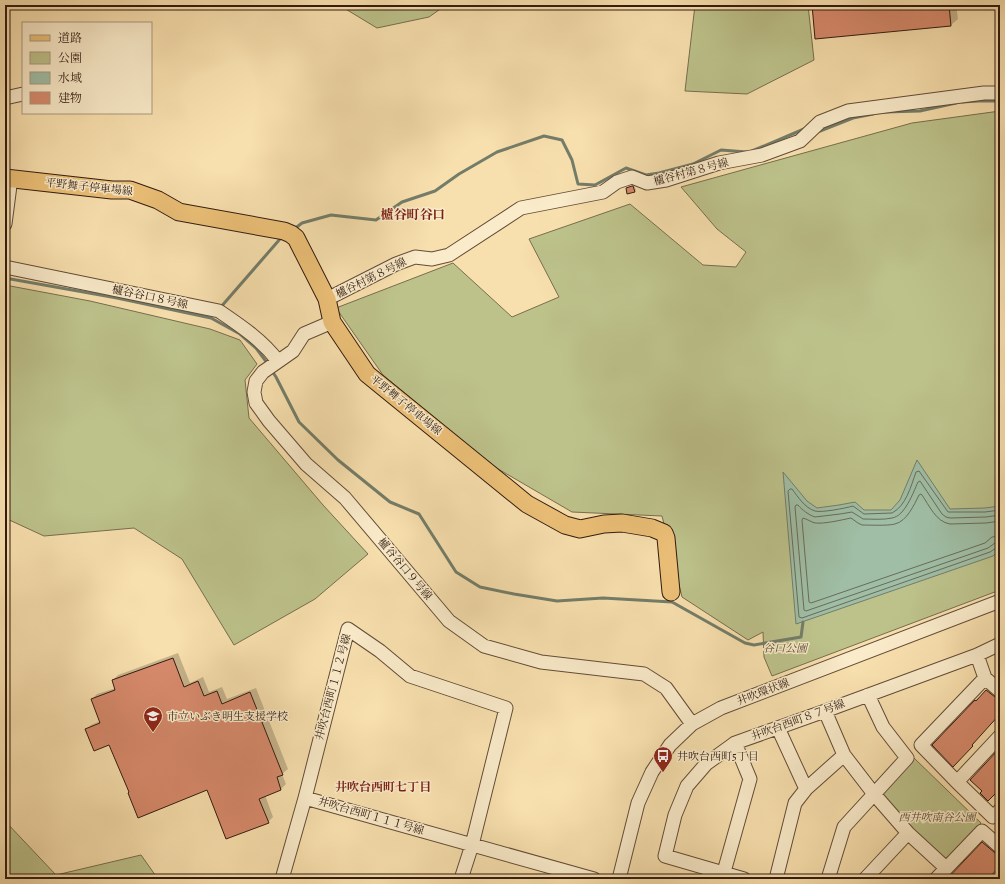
<svg xmlns="http://www.w3.org/2000/svg" width="1005" height="884" font-family="Alegreya,'Noto Serif JP',serif">
<rect width="100%" height="100%" fill="#f8e0ae"/>
<filter id="stains"><feTurbulence type="fractalNoise" baseFrequency=".005" numOctaves="4"/><feColorMatrix values="0 0 0 0 .2 0 0 0 0 .09 0 0 0 0 .02 0 0 0 .5 -.17"/></filter>
<radialGradient id="worn" r=".72"><stop offset=".6" stop-color="#630" stop-opacity="0"/><stop offset="1" stop-color="#630" stop-opacity=".3"/></radialGradient>
<path fill="#bdc28b" stroke="#776e4e" d="M339,5H446L429,17L377,28Z
M695,5H808L814,60L747,94L685,91Z
M1000,111V590L772,676L764,657L763,632L748,640L682,597L662,516L572,512L493,466L383,375L336,308L453,263L512,317L559,297L529,239L630,204L703,265L736,267L746,252L717,229L681,187L912,123Z
M5,285L90,301L210,329L240,340L257,364L245,380L249,418L323,505L368,554L315,599L234,645L182,559L134,528L44,536L5,518Z
M913,757L981,823L946,861L911,829L881,792Z
M5,821L56,875L141,855L158,879H5Z"/>
<path fill="#9fbea5" stroke="#737d6a" d="M917,460L950,509L985,508L1000,506V550L993,556L796,624L783,472L807,501L817,508L839,505L855,502L864,510H891L900,500Z"/>
<path fill="#0003" d="M813,5H956L958,19L951,25Z
M634,185L636,190L634,192L627,188L628,187Z
M178,653L190,683L203,677L209,692L222,687L227,699L256,688L288,769L282,774L286,784L281,789L265,795L273,817L268,822L207,789L130,792L110,744L86,730L91,725L100,721L92,699L97,694L116,688L113,680L118,675Z
M990,687L1000,695V713L974,741L975,742L953,765L975,701L978,698L979,699Z
M986,840L1000,851V869L998,867L987,879H948Z"/>
<g fill="none" stroke-linecap="round" stroke-linejoin="round">
<path stroke="#686c5b" stroke-width="1" d="M1000,510L985,512H948L919,471L916,472C911,486 906,506 892,513L864,514L853,506C846,508 821,513 815,511C805,508 798,497 792,489H790L788,491L799,617L802,618L990,552L996,548L1000,547
M1000,515L986,517L950,518L946,517L942,514L920,481L918,482C913,493 905,516 892,518C884,520 872,519 863,519L860,517L852,512L840,514L815,517C809,515 802,510 798,505H796L795,507L804,610L806,611L988,548L995,543L1000,542
M1000,521L986,523L950,524C936,522 929,505 922,495L921,494L919,495C914,505 907,521 895,524C887,526 871,525 862,525L858,523L851,518C841,520 825,524 815,523C811,522 807,519 803,518L802,520L809,602L811,603L985,543L992,537L1000,536"/>
<path stroke="#737d6a" stroke-width="3" d="M962,102L979,101H1000
M885,112L920,111L956,103
M818,131H820L853,118L873,114
M752,151L804,129
M293,230L302,223L331,215L376,220L402,202L435,191L459,174L497,152L544,136L562,140L572,160L578,184L595,185L626,168L646,175L659,173L693,164L721,150L747,152
M5,278L117,298L211,318L240,334L256,348L268,364
M220,308L280,239L284,237
M272,371L276,377L299,422L338,460L390,502L419,514L456,572L480,587L514,594L557,601L603,598L672,602L745,643L754,645L801,637L803,622"/>
</g>
<path fill="#d78a6c" stroke="#311b11" d="M812,5H949L951,26L815,39Z
M632,186H633L635,192L627,194L626,188Z
M173,658L184,687L198,681L204,696L217,691L222,704L250,692L283,775L277,777L281,790L259,799L269,823L226,839L207,790L138,818L128,793L129,792L109,745L94,751L85,729L100,723L91,699L115,690L112,680Z
M986,690L995,697L1000,699V714L972,745L973,746L953,767L932,745L975,700L976,701Z
M999,749L1000,750V789L988,801L980,793L982,791L970,780Z
M982,842L995,853L1000,856V866L988,879H947Z"/>
<g fill="none" stroke-linecap="round" stroke-linejoin="round">
<defs>
<path id="minor" d="M5,98L23,94
M5,224L11,178
M5,267L219,311C241,326 262,340 278,361
M327,299L396,264L415,257L432,259L449,255L521,208L603,192L617,182L632,177L647,183L666,180L719,163L762,155L800,141L820,122L848,111L984,93H1000
M332,322L304,334L293,351L263,372L256,381L254,392L256,403L269,421L306,464L345,498L449,621L484,646L541,662L644,674L666,688L692,724
M977,655L985,678L921,745L957,782L1000,736
M985,678L1000,691
M825,711L844,755L874,794L908,833L946,868
M778,728L806,789
M957,782L993,817L1000,810
M305,798L594,879
M282,879L305,798L348,629L380,651L410,676L506,708L472,845L461,879
M619,879L638,803L652,772L670,745L692,724L721,708L1000,601
M722,879L750,779L735,743
M744,879L665,856L675,815L687,786L706,764L735,743L825,711L977,655L1000,644
M776,879L795,803L806,789L844,755
M828,879L844,827L907,758L883,727L868,695
M865,879L908,833
M936,879L982,831L1000,847"/>
<path id="major" d="M5,178L112,190H130L158,200L179,212L284,231L291,234L296,238L327,299L332,322L367,374L527,504L565,525L580,529L604,524L622,523L652,528L664,533L666,538L671,592"/>
</defs>
<use href="#minor" stroke="#634c38" stroke-width="15"/>
<use href="#major" stroke="#311b11" stroke-width="19"/>
<use href="#minor" stroke="#faebca" stroke-width="13"/>
<use href="#major" stroke="#ecc077" stroke-width="17"/>
</g>
<defs>
<symbol id="school-pin" viewBox="-11 -11 22 30"><path d="M0 17L-7.5 6A9.5 9.5 0 1 1 7.5 6Z" fill="#8f2418" stroke="#faebca"/><path d="M0-5L7-2L0 1L-7-2ZM-4 1L0 2.5L4 1V4Q0 6-4 4Z" fill="#fff"/></symbol>
<symbol id="bus-pin" viewBox="-11 -11 22 30"><path d="M0 17L-7.5 6A9.5 9.5 0 1 1 7.5 6Z" fill="#8f2418" stroke="#faebca"/><path d="M-5-6H5V4H4V6H2V4H-2V6H-4V4H-5ZM-3.5-4V0h7V-4ZM-3.5 1.2v1.5H-2V1.2ZM2 1.2v1.5H3.5V1.2Z" fill="#fff"/></symbol>
</defs>
<g fill-rule="evenodd">
<use href="#school-pin" x="142" y="705" width="22" height="30"/>
<use href="#bus-pin" x="652" y="745" width="22" height="30"/>
</g>
<g text-anchor="middle" dominant-baseline="central" stroke-width="3" stroke-linejoin="round" paint-order="stroke">
<g font-size="11" fill="#311b11" stroke="#faebca">
<text transform="translate(691 172) rotate(-15)">櫨谷村第８号線</text>
<text transform="translate(89 187) rotate(6)">平野舞子停車場線</text>
<text transform="translate(371 278) rotate(-26)">櫨谷村第８号線</text>
<text transform="translate(150 297) rotate(12)">櫨谷谷口８号線</text>
<text transform="translate(406 405) rotate(39)">平野舞子停車場線</text>
<text transform="translate(405 569) rotate(50)">櫨谷谷口９号線</text>
<text transform="translate(333 687) rotate(-75)">井吹台西町１１２号線</text>
<text transform="translate(763 692) rotate(-21)">井吹環状線</text>
<text transform="translate(798 720) rotate(-20)">井吹台西町８７号線</text>
<text transform="translate(371 816) rotate(16)">井吹台西町１１１号線</text>
</g>
<g font-size="11" font-style="italic" fill="#5b4d36" stroke="#faebca">
<text x="785" y="648">谷口公園</text>
<text x="937" y="817">西井吹南谷公園</text>
</g>
<g font-size="11" fill="#311b11" stroke="#faebca" text-anchor="start">
<text x="167" y="716">市立いぶき明生支援学校</text>
<text x="677" y="756">井吹台西町5丁目</text>
</g>
<g font-size="12" font-weight="bold" fill="#7a1f14" stroke="#faebca">
<text x="383" y="787">井吹台西町七丁目</text>
</g>
<g font-size="13" font-weight="bold" fill="#7a1f14" stroke="#faebca">
<text x="413" y="214">櫨谷町谷口</text>
</g>
</g>
<rect width="1005" height="884" fill="none" stroke="#f8e0ae" stroke-width="20"/>
<rect x="6" y="6" width="993" height="872" fill="none" stroke="#311b11" stroke-width="2"/>
<rect x="10" y="10" width="985" height="864" fill="none" stroke="#311b11"/>
<rect x="22" y="22" width="130" height="92" fill="#faebca" stroke="#aa9880"/>
<rect x="30" y="35" width="20" height="6" fill="#ecc077" stroke="#aa9880"/>
<text x="58" y="42" font-size="12" fill="#311b11">道路</text>
<rect x="30" y="52" width="20" height="12" fill="#bdc28b" stroke="#aa9880"/>
<text x="58" y="62" font-size="12" fill="#311b11">公園</text>
<rect x="30" y="72" width="20" height="12" fill="#9fbea5" stroke="#aa9880"/>
<text x="58" y="82" font-size="12" fill="#311b11">水域</text>
<rect x="30" y="92" width="20" height="12" fill="#d78a6c" stroke="#aa9880"/>
<text x="58" y="102" font-size="12" fill="#311b11">建物</text>
<rect width="100%" height="100%" filter="url(#stains)"/>
<rect width="100%" height="100%" fill="url(#worn)"/>
</svg>
